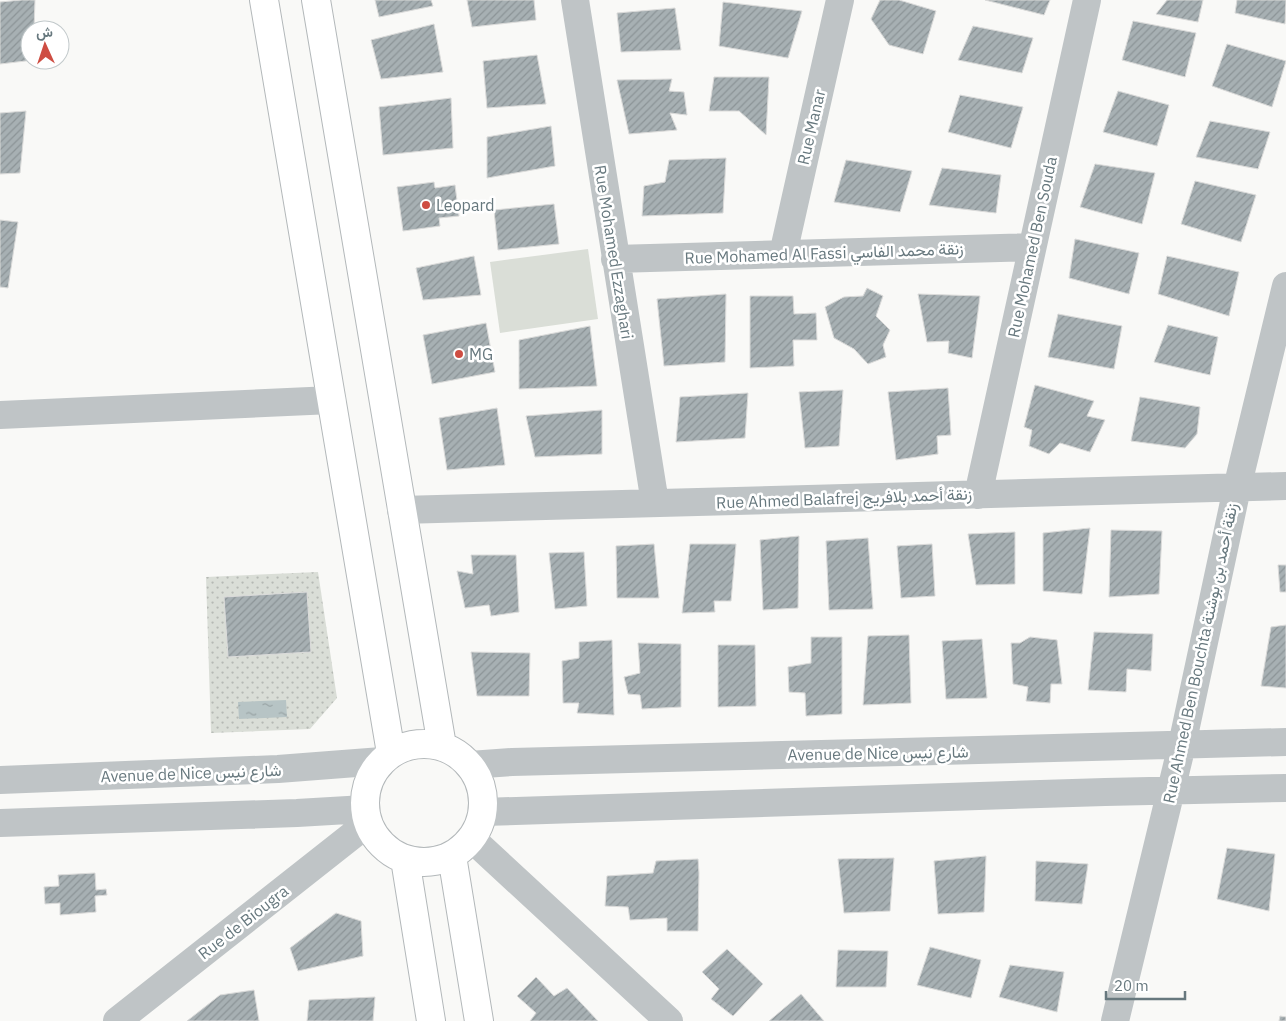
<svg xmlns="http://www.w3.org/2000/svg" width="1286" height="1021" font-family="'IBM Plex Sans',Vazirmatn,sans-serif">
<defs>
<pattern id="garden-dots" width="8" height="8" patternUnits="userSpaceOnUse" patternTransform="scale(1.25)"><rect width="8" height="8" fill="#daded7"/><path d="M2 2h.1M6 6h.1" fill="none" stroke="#b5b9b4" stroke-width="1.8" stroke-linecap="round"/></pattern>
<pattern id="water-ripples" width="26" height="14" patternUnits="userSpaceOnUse" patternTransform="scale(1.25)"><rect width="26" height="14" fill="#b7c4c5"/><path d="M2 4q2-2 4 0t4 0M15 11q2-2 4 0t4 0" fill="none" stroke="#99a4a5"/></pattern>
<pattern id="building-hatch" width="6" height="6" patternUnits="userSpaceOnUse" patternTransform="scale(1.25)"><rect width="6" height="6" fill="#a7b0b3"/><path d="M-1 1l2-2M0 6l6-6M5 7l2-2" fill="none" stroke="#8c9497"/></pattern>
</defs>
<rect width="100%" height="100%" fill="#f9f9f7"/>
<path fill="#daded7" d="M588,249L598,319L500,333L490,262Z"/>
<path fill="url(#garden-dots)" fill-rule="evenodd" d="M318,572L337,698L310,729L211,733L206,577ZM307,592L311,652L228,656L224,597Z"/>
<path fill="url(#water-ripples)" d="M286,700L287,717L239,719L238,702Z"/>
<path fill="url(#building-hatch)" stroke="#dbdbda" d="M22,0H35L34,30H30V60H34L0,64V2Z
M375,0H431L433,6L379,17Z
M467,0H534L536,20L472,27Z
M880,0H899L936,11L923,54L889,45L871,19Z
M985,0H1050L1044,15Z
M1167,0H1203L1198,22L1156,14Z
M1237,0H1286L1285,24L1235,13Z
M723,2L802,11L788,58L719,46Z
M675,8L681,50L621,52L617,13Z
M1133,21L1196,33L1185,77L1122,60Z
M434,24L443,72L381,79L371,40Z
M973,26L1033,38L1022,73L958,60Z
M1227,44L1286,61L1272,107L1212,86Z
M537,55L546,104L487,108L483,61Z
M714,77H769L766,135L739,111H709Z
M672,79L669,91L684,92L687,115L670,113L677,130L629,134L617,80Z
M1118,91L1169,105L1157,146L1103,132Z
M960,95L1023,107L1011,148L948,132Z
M451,98L453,148L383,155L379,107Z
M26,111L20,173L0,174V113Z
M1210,121L1270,132L1258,169L1196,157Z
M551,126L555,166L487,178V137Z
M726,158L723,213L642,216L644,186L665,182L669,160Z
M846,160L912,171L900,212L834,202Z
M1095,164L1155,173L1142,224L1080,207Z
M942,168L1001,175L996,213L929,205Z
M1195,181L1256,195L1241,242L1181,224Z
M434,182L435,188L455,185L459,216L439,218L440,226L403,231L397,187Z
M554,204L559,244L498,250L494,210Z
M0,220L18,222L8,288L0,287Z
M1075,239L1139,253L1129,294L1069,278Z
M474,256L481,295L423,300L416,268Z
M1167,256L1239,272L1229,316L1158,294Z
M867,288L883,296L876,316L890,330L883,345L886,357L868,364L854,349L834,338L825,307L844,297L863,296Z
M726,294L725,362L664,366L657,299Z
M918,294L980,296L972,358L948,353L949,341L927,342Z
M750,296H793L794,314L816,313L817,340H793L794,366L750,368Z
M1058,314L1122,326L1114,369L1048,357Z
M486,323L495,372L432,384L423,335Z
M1168,325L1218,337L1210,375L1154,362Z
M590,326L597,386L519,389V340Z
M1035,385L1094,401L1087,416L1105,420L1090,452L1060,443L1049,454L1029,446L1032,430L1024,427Z
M948,388L951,435L937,436L938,454L896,460L888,392Z
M843,390L839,446L805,448L799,392Z
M748,393L745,438L676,442L680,397Z
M1140,397L1200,407L1197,434L1185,448L1131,441Z
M497,408L505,465L447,470L439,418Z
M602,410V454L535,457L526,416Z
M1090,528L1082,594L1043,591V533Z
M1111,530L1162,531L1159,594L1109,597Z
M1015,532V584L976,585L968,534Z
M799,536L798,608L763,610L760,540Z
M868,538L873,609L829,610L826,541Z
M654,544L659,598H617L616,546Z
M690,544H736L731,601H714L715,612L682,613Z
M932,544L935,596L901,598L897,546Z
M584,552L587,606L555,609L549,553Z
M471,555H516L519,612L491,616L489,605L465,608L457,571L473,574Z
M1278,565H1286V592H1280Z
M307,592L311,652L228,657L224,597Z
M1286,625V688L1261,686L1271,627Z
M1094,632L1153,634L1151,671L1127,669L1126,692L1088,690Z
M909,635L911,703L863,705L868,636Z
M811,637H842V714L806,716L805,693L789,692L788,667L811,663Z
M1030,637L1057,640L1062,684H1051L1050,703L1026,701L1028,687L1013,684L1011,643H1020Z
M982,639L987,698L946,699L942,641Z
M612,640L614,715L577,713L579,703H563L562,661L579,658V642Z
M638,643L681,644V707L642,709L640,695L628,694L624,677L640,673Z
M718,645H755L756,706L718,707Z
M471,652L530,653L529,696H477Z
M1227,848L1275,854L1269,911L1217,899Z
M986,856L984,912L938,914L934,861Z
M894,858L890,911L844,913L838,859Z
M698,859L699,873L698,931H667V918L630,920L628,907L605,906L607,876L653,873L656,861Z
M1036,861L1088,864L1082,904L1035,901Z
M95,873L96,890L106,889L107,895L95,896L96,912L60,915V903L45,904L44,887L59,886L58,875Z
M336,913L361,921L363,956L298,971L290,948Z
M930,947L981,960L971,998L917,985Z
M727,949L763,984L733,1016L711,999L719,989L702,972Z
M838,950L888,951L886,987H836Z
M1010,965L1064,972L1057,1012L999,997Z
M536,977L554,996L567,988L598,1021H530L536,1013L517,996Z
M254,990L259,1021H187L220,995Z
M801,994L824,1021H769Z
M375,997L373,1021H307L309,1000Z
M1280,1016L1286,1017V1021H1279Z"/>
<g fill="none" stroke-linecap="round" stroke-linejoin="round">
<defs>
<path id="major" d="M264,0L391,753
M316,0L442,746
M365 803a59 59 0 1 1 118 0a59 59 0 1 1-118 0Z
M452,856L479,1021
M405,859L431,1021"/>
</defs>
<use href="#major" stroke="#b3b8ba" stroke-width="30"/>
<path stroke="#bfc4c6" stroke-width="28" d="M575,0L655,503
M783,254L840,0
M615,259L1032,247
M0,415L332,400
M978,495L1087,0
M401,510L1286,486
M470,765L512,762L1286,742
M0,780L278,769L382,761
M483,812L1105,792L1286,788
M0,823L297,813L365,809
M472,839L669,1021
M117,1021L368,823
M1115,1021L1182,745L1237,488L1286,286"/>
<use href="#major" stroke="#fff" stroke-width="28"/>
</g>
<g fill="#ce4d42" stroke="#fff" stroke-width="2">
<circle cx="426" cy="205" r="5"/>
<circle cx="459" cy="354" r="5"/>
</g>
<g text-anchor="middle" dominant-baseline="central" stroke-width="5" stroke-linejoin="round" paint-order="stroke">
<g font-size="16" fill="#67787e" stroke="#fff">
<text transform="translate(811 127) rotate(-77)">Rue Manar</text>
<text transform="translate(1032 247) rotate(-78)">Rue Mohamed Ben Souda</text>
<text transform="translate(614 252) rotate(81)">Rue Mohamed Ezzaghari</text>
<text transform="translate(824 253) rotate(-2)">Rue Mohamed Al Fassi زنقة محمد الفاسي</text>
<text transform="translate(844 498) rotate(-2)">Rue Ahmed Balafrej زنقة أحمد بلافريج</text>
<text transform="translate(1200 653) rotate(-78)">Rue Ahmed Ben Bouchta زنقة أحمد بن بوشتة</text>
<text transform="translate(878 753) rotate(-1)">Avenue de Nice شارع نيس</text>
<text transform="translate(191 773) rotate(-2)">Avenue de Nice شارع نيس</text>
<text transform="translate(243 922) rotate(-38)">Rue de Biougra</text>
</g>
<g font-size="16" fill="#67787e" stroke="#fff" text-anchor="start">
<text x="436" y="205">Leopard</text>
<text x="469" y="354">MG</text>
</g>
</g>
<g transform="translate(45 45) rotate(357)"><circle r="24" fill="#ffffff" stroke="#c2c9cb"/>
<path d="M0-4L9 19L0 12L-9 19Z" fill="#ce4d42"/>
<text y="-8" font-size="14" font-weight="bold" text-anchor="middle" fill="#67787e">ش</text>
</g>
<path d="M1106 991v8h79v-8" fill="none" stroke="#67787e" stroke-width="2.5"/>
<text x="1114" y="991" font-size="15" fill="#67787e" stroke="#ffffff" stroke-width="4" paint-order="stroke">20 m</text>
</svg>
